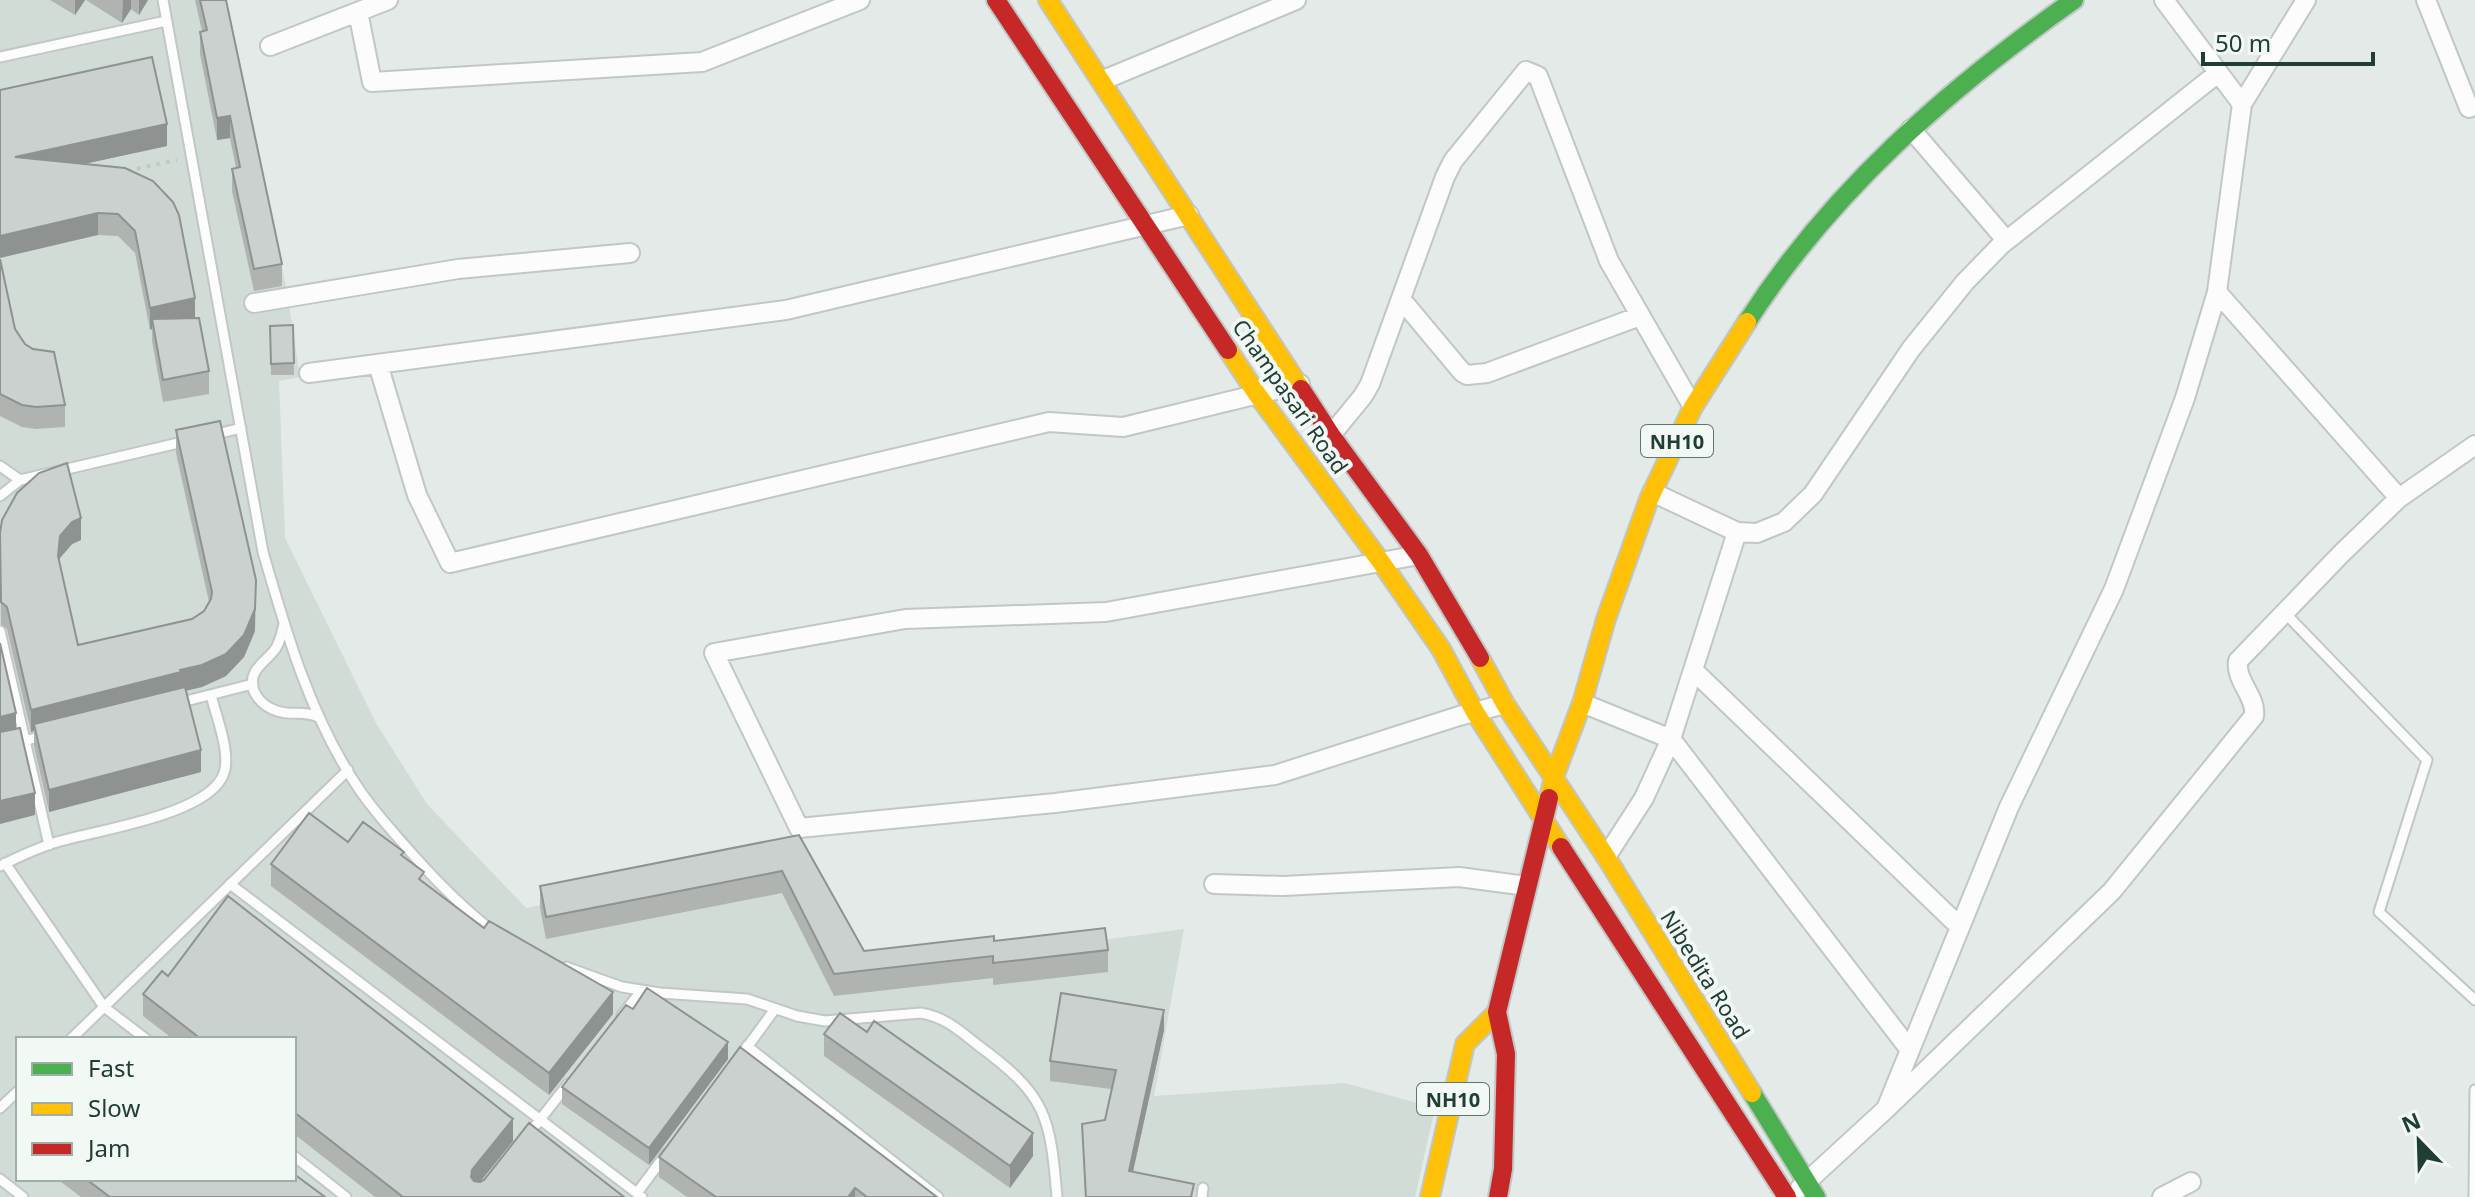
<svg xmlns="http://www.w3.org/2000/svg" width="2475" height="1197" font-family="'Noto Sans',sans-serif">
<rect width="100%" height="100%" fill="#e4eae7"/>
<path fill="#d1dcd7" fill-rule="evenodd" d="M0,0H224L287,291L300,377L279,381L285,538L376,723L427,804L526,908L801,855L867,972L1184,929L1154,1096L1345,1083L1435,1108L1415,1197H0ZM18,1039H294V1179H18Z"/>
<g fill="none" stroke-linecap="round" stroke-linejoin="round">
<defs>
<path id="lane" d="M163,0L263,552C286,632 310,716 357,786C373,811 395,834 415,857C440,885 465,910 495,933
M0,57L166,21
M213,435L241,428
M0,466L20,480
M0,496L20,480L187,441
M2285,613L2427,760L2379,912L2475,1000
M284,624C282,633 280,641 276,648C270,657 260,663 255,672C246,689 261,706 277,711C291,716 306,710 320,718
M0,631L49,845
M178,703L253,684
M0,747L43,736
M5,863L104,1007L146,1039
M0,866C18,857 37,848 57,842C96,830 210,815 224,773C231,753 216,716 211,695
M230,884L642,1197
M566,967L622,987L660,993L747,999L797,1016L825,1021L921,1013C945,1017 960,1031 979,1046C1047,1096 1050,1116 1057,1197
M622,1015L642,990
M71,1039L348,770
M747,1046L938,1197
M745,1050L775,1009
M0,1108L18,1091
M528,1135L568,1084
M294,1156L346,1197
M0,1179L23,1197
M637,1193L666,1154
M1202,1197L1203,1188
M2474,1197L2475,1090"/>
<path id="street" d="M2164,0L2242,104
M2426,0L2469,108
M358,12L372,82L702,62L860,0
M270,46L388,0
M1101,81L1296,0
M1911,129L2006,240
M2217,292L2399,498
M1401,299L1462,372L1467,375L1487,373L1640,316
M254,303L458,269L630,253
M378,364L417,495L450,563L1049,422L1123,427L1300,384
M309,373L786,310L1189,215
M1331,435L1363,396L1370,384L1445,177L1453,161L1526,71L1538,76L1609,261L1693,407
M1652,492L1737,532L1757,533L1784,522L1813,494L1911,349L1965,282L2001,245L2218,73
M1419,555L1106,612L905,619L714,653L799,828L1055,803L1275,775L1459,716L1505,704
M1693,670L1960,927
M1582,703L1671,739L1910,1050
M1606,857L1644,798L1671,739L1737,532
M1214,884L1283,886L1459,877L1527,886
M1886,1109L2009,807L2114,589L2185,398L2217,292L2242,104L2306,0
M1800,1188L1886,1109L2112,891L2254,716C2257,697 2235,681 2238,661L2341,554L2399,498L2475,445
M2162,1197L2191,1182"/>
<path id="fast" d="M1747,322C1831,191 1949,88 2074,0
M1752,1093L1816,1197"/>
<path id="slow" d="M1048,0L1301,389
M1228,350L1257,394L1381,562L1441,649L1475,712L1561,847
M1480,658L1505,704L1606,857L1752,1093
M1549,798L1554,777L1582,703L1606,619L1649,499L1693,407L1747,322
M1430,1197L1465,1044L1497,1012"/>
<path id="jam" d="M996,0L1228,350
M1301,389L1331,435L1419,555L1480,658
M1561,847L1787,1197
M1498,1197L1503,1169L1506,1054L1497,1012L1549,798"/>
</defs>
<use href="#lane" stroke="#c1c7c4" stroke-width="13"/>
<use href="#street" stroke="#c1c7c4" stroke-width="22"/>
<use href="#fast" stroke="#bfc7c4" stroke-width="22"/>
<use href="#slow" stroke="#bfc7c4" stroke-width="22"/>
<use href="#jam" stroke="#bfc7c4" stroke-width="22"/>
<path stroke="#c0cac6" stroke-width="4" stroke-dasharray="4 6" stroke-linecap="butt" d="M127,171L177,160"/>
<use href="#lane" stroke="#fbfcfb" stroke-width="9"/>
<use href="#street" stroke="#fbfcfb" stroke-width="18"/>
<use href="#fast" stroke="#4caf50" stroke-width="18"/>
<use href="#slow" stroke="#ffc107" stroke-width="18"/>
<use href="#jam" stroke="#c62828" stroke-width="18"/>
</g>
<path fill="#afb4b1" d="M50,0H85L75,15Z
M86,0H148L139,15L131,9L122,23Z
M195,0H226L282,264V286L254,291L232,191V169L236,168L230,138L217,140L200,54V32L202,31Z
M0,90L167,146L83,164L125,168L195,318L209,371V394L163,402L152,341V329L150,330L135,253L118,236L98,235Z
M0,259L15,329L65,405V427L36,429L22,427L0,416Z
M293,325L294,375H271L270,326Z
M176,430L255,631L244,657L226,676L202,687L186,691L201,772L49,812L34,746V731L31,732L7,629L1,624L0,533L81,540L72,544L60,558L59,565L78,645L192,619L204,611L209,602L176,453Z
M799,835L864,951L994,941L1108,950V972L993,985V978L834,996L782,893L546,939L540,908V886Z
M348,842L404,857L424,883L484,928L613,1014L549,1095L271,886V864Z
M168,976L513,1141L480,1182L624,1197H375L294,1134V1039H173L143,1016V994Z
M1164,1030L1133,1171L1194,1197H1085L1082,1124L1105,1120L1111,1089L1050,1081V1061Z
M824,1034L1033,1156L1010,1188L824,1056Z
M728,1059L649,1165L562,1104V1087Z
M18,1120V1149L15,1147V1125Z
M659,1157L937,1197H687L659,1177Z
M57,1179H294L325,1197H81Z"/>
<path fill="#8e9290" d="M75,0H85L75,15Z
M123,0H131V9L122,23Z
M139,0H148L139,15Z
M230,116V138L217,140V118Z
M167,124V146L15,179V157Z
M98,213V235L0,258V236Z
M195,298V320L152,319V329L150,330V308Z
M81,518V540L72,544L60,558L58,578V556L60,536L72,522Z
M256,580L255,631L244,657L226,676L202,687L34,724V731L31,732V710L180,670Z
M16,713V735L0,739V717Z
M201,750V772L49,812V790Z
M35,793V815L0,824V801Z
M613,992V1014L549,1095V1073Z
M1164,1010V1030L1129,1190V1171Z
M728,1042V1059L649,1165V1148Z
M513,1119V1141L472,1192L471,1177L472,1170Z
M1033,1133V1156L1010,1188V1166Z
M855,1188V1197H848Z"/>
<path fill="#cbd1ce" stroke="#8e9290" stroke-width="2" d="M200,0H226L282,264L254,269L232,169L240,167L230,116L217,118L200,32L207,30Z
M152,57L167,124L15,157L125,168L153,181L173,202L179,215L195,298L150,308L135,231L118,214L98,213L0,236V90Z
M0,259L15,329L25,344L33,349L54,352L65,405L36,407L22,405L0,394Z
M199,318L209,371L163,380L152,319Z
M293,325L294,363L271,364L270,326Z
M220,421L256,580L255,609L244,635L226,654L202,665L180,670L181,672L31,710L7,607L1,602L0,533L2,520L17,493L39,473L67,463L81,518L72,522L60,536L58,556L78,645L192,619L204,611L211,599L212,592L176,430Z
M0,643L16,713L0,717Z
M185,687L201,750L49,790L34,724Z
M20,728L35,793L0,801V732Z
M309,813L348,842L363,822L404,852L401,855L424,872L419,879L484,928L489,921L613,992L549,1073L271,864Z
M799,835L864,951L994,936V941L1105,928L1108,950L993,963V956L834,974L782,871L546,917L540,886Z
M228,896L513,1119L472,1170L471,1177L474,1181L480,1182L484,1180L529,1123L624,1197H403L294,1112V1039H201L143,994L162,971L168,976Z
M647,988L728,1042L649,1148L562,1087L626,1005L633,1009Z
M1061,993L1164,1010L1129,1171L1194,1184L1191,1197H1086L1082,1124L1105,1120L1116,1070L1050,1061Z
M840,1013L867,1032L874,1021L1033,1133L1010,1166L824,1034Z
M740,1047L937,1197H867L855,1188L848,1197H716L659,1157Z
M294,1174L325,1197H110L86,1179H294Z"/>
<g text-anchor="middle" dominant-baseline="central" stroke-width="8" stroke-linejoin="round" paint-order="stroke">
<g fill="#f2f9f5" stroke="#5f766f" stroke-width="2">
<rect x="1641" y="425" width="72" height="32" rx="6"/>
<rect x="1417" y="1083" width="72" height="32" rx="6"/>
</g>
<g font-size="20" font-weight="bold" fill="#203e36">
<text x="1677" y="441">NH10</text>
<text x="1453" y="1099">NH10</text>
</g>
<g font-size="22" fill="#203e36" stroke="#f2f9f5">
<text transform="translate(1291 396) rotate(55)">Champasari Road</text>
<text transform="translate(1706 974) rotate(58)">Nibedita Road</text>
</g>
</g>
<rect x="16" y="1037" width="280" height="144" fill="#f2f9f5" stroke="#9eaea9" stroke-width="2"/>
<rect x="32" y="1063" width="40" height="12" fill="#4caf50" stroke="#9eaea9" stroke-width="2"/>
<text x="88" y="1077" font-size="24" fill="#203e36">Fast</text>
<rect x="32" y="1103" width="40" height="12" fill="#ffc107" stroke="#9eaea9" stroke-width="2"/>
<text x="88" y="1117" font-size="24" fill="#203e36">Slow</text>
<rect x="32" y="1143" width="40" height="12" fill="#c62828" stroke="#9eaea9" stroke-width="2"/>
<text x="88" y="1157" font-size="24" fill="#203e36">Jam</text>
<g transform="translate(2419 1141) rotate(337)" stroke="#f2f9f5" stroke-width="6" paint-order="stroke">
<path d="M0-6L14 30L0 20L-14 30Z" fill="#203e36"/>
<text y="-12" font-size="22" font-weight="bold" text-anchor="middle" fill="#203e36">N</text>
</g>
<path d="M2203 52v12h170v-12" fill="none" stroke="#203e36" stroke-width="4"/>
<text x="2215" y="52" font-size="24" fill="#203e36" stroke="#f2f9f5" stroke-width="6" paint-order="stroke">50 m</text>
</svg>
